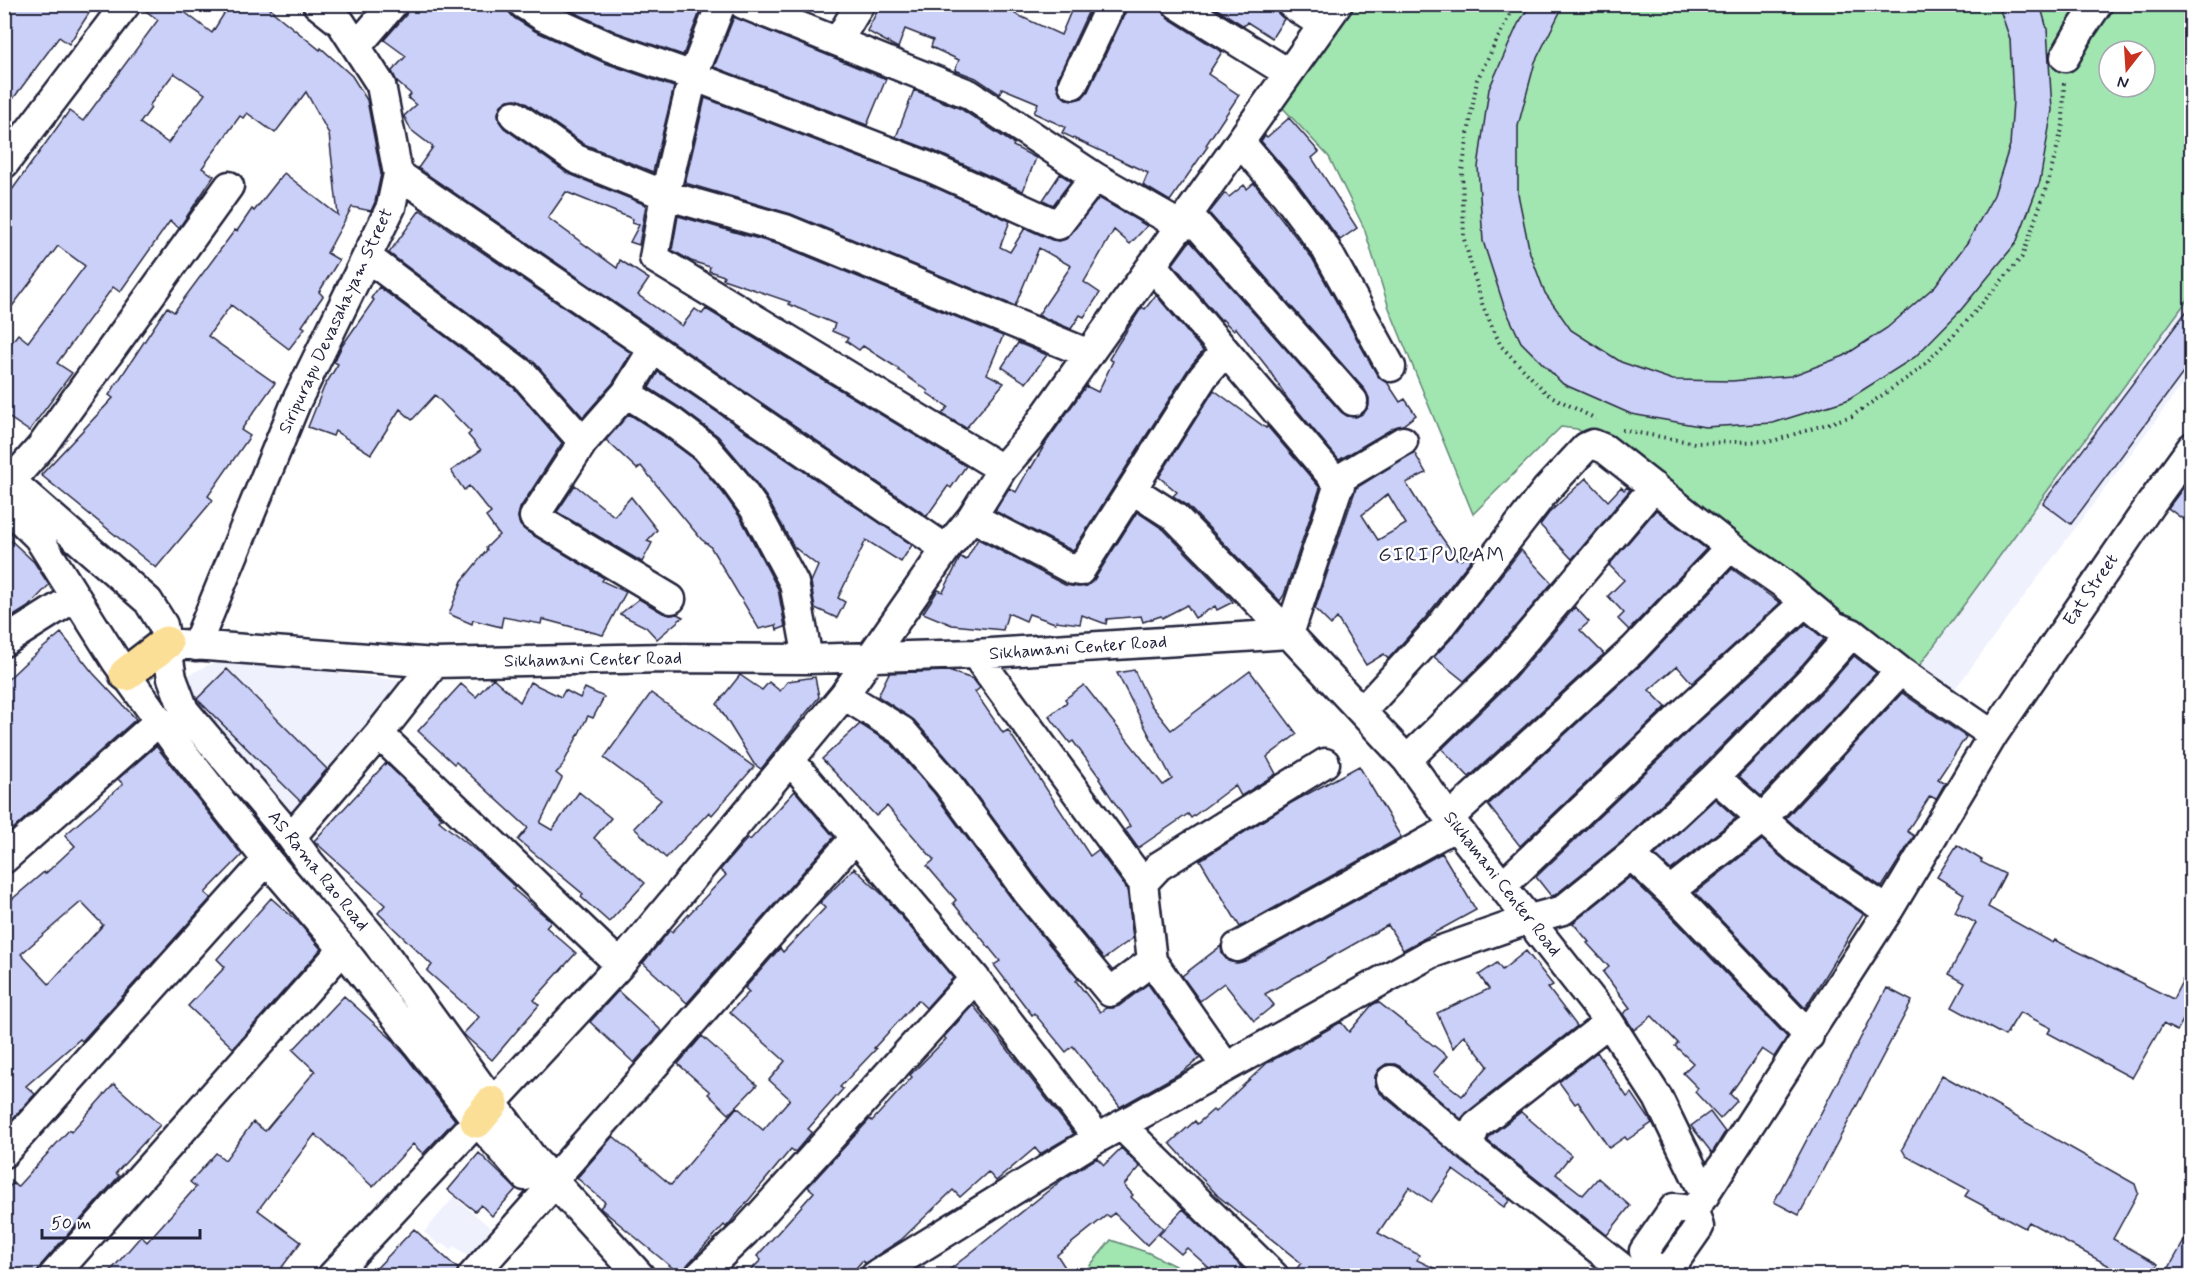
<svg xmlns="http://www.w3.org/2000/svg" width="2196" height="1280" font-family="Mynerve,sans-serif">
<rect width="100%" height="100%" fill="#fff"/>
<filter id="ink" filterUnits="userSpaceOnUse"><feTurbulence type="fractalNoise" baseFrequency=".0167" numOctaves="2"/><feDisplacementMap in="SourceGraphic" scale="12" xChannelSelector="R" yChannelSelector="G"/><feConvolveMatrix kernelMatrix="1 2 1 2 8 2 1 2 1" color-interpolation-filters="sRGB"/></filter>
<g filter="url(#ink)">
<path fill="#eff1fd" d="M2191,295V373L1946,701L1911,677Z
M221,659L410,682L294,814L194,706L184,677Z
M454,1197L491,1228L468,1256L454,1246L451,1250L443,1243L439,1245L424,1232Z"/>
<path fill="#a1e5b0" stroke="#628476" stroke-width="1.5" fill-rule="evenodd" d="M1353,5H2191V295L1911,677L1598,442L1577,429L1561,427L1473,514L1389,308L1364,228L1329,157L1280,105ZM2109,51H2145V87H2109Z
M1111,1240L1149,1253L1193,1275H1090L1088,1268Z"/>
<path fill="#cbd0f8" stroke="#22223b" stroke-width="1.5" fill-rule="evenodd" d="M4,4H95L69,44L59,37L4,111Z
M142,4H174L212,33L230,4H263L274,11L273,12L320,50L321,48L352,76L367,100L381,174L375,202L371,211L352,207L327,253L339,260L319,292L323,296L302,326L305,328L289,349L231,305L208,336L275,383L241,430L250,436L208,496L213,500L156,568L41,475L113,398L109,395L167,307L174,312L235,230L237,231L252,209L254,211L284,173L338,215L329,134L306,92L275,133L247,113L243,118L240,116L202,168L214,176L179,228L170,221L120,292L113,287L57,363L72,373L29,431L4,414V352L18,334L28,342L85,266L58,246L4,317V201L69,111L83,121L158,20L142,8ZM174,73L205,94L168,143L140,123L151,108L149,106Z
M409,4H507L508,11L514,18L535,31L605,63L674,87L653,172L584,144L524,102L516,99L508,100L501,105L498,113L499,121L504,128L567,173L646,205L639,245L630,242L639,225L632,223L633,219L566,192L548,218L617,268L620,260L649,279L638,295L682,326L695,309L702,314L706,309L966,466L951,488L948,486L927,516L418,168L433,147L411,130L404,116L416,105L408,98L411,94L397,82L392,71L406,56L384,40L406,15Z
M557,4H703L683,55L616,32Z
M881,4H1020L1015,14L1061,35L1074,4H1092L1058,77L1057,86L1060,94L1066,99L1074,100L1082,98L1088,91L1126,11L1127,4H1161L1163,12L1168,18L1222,52L1208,74L1239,95L1206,145L1208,146L1170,201L1143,185L1148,173L1062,133L1065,127L1034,113L1038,103L1002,88L1000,94L976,78L955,70L959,60L931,47L933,40L905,29L898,48L867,31Z
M1209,4H1274L1277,12L1284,19L1272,38L1247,22L1244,26Z
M1531,4H1564L1535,62L1518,126V194L1530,253L1545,293L1571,330L1621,362L1673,380L1732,381L1791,376L1844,356L1887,328L1935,286L1967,243L1994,195L2010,145L2013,101L2010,39L1998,4H2040L2047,29L2052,110L2040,181L2016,243L1960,311L1915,357L1847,400L1773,423L1705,427L1631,414L1563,384L1521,342L1504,306L1483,241L1478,167L1489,89L1518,24Z
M734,17L886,79L867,125L714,67Z
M914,90L961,109L1014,144L1013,146L1036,158L1023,191L934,151L896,137Z
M705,98L921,181L1010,221L1000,247L1010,252L1025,228L1052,240L1059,241L1066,239L1099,198L1147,226L1130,244L1114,230L1084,282L1100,293L1084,317L1080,315L1071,329L1038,315L1071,266L1039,248L1015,306L791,214L685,183Z
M1289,118L1319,152L1312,158L1357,228L1340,240L1298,184L1261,141L1265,135L1267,137Z
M1060,174L1071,181L1053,205L1043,200Z
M1254,183L1312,258L1377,375L1387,382L1400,402L1405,399L1416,415L1403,425L1395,427L1339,460L1287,398L1267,367L1236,328L1233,330L1222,319L1221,320L1173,264L1190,241L1341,412L1347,416L1356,417L1364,413L1369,406V398L1365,390L1209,213L1225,193L1229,197L1244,185L1247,189Z
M420,210L631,353L613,383L583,417L535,363L389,253Z
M678,216L780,245L1003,336L987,374L1004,383L966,428L942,414L948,407L927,393L928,391L898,370L899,369L863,346L859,350L846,341L848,338L832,331L835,324L788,304L790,302L723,279L724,276L709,271L710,267L691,261L672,250Z
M379,287L514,388L562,443L520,508L518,517L520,525L526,531L604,578L602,581L626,592L603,635L542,619L541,624L503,617L501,627L473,620L472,624L449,614L462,581L487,550L486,548L499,535L486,517L491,513L469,486L464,490L451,471L481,450L468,435L471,432L435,395L412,420L400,409L371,454L335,431L333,436L308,427L324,387L338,364L334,362L342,346L374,300L371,298Z
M1156,295L1203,351L1189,368L1073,551L995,511L1009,488L1016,492L1030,467L1031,468L1047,441L1086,386L1098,392L1113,361L1109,359L1118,344L1142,307L1145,309Z
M2192,304V361L2071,524L2043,503Z
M1018,343L1047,355L1026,383L1002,367Z
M658,372L912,545L901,562L866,540L838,598L845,602L837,618L815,608L811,582L818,566L794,547L767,498L748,472L718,436L682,409L649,388Z
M1214,390L1266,428L1267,426L1320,488L1284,595L1280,601L1187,505L1173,496L1177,492L1159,477Z
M629,414L663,436L694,459L723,493L740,517L778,589L785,627L777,630L776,625L759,629L710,546L701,539L641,466L637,469L606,440Z
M1414,452L1426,473L1406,483L1426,515L1457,559L1459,557L1461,560L1474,550L1477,552L1425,618L1388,659L1384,654L1366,665L1337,618L1331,625L1315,609L1356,488ZM1388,494L1406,524L1378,540L1362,515Z
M2192,476V526L2168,508Z
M1586,478L1608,501L1621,487L1624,490L1627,487L1630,490L1572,559L1540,525L1549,513Z
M575,485L614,516L631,497L657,530L647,541L652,543L642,562L557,512Z
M1656,510L1706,549L1629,630L1618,619L1624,613L1608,596L1624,580L1609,565Z
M1137,512L1164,530L1230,598L1233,602L1217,610L1215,606L1195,618L1187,605L1162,618L1161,616L1143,622L1141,616L1107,619L1106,624L1082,615L1080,624L1056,621L1055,623L1029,614L1026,621L1008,613L1003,630L952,625L923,613L938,590L943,592L959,560L961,557L966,560L978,539L1065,585L1078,587L1087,586L1094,580Z
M4,534L34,562L49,585L28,607L4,622Z
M1521,550L1552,583L1490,656L1464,681L1434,657L1451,639Z
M1732,569L1780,603L1692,683L1677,666L1649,690L1666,707L1520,846L1488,805L1645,661Z
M639,599L663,613L670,615L677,614L683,617L657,639L646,627L620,614Z
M1575,607L1589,622L1580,630L1604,654L1469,777L1442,749L1514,679Z
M1806,624L1824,639L1803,664L1703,765L1620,843L1555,895L1551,896L1536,877L1698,722Z
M61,633L93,673L136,719L13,829L4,820V683L25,663Z
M1854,656L1876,673L1761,796L1739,776L1827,687Z
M227,669L327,769L300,801L197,699Z
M1134,670L1151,705L1171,730L1250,671L1297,734L1267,757L1276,774L1241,796L1235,785L1191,818L1188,814L1138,848L1125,830L1130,826L1099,779L1100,778L1073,741L1070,743L1049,716L1067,702L1065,699L1084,685L1163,785L1172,779L1117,673Z
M948,671L973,679L980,688L975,692L1003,733L1008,730L1090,856L1098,850L1127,889L1133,938L1104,959L1040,882L959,772L914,720L878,696L889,673Z
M740,675L762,690L769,682L780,691L788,681L815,677L819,697L761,769L754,764L717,704Z
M493,678L520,702L530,682L561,697L565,690L580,698L585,688L604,697L593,718L588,716L561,768L556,773L562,778L540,823L552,830L579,792L611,818L594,838L645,883L609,922L581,897L583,894L518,840L528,828L456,762L454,764L418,731L461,684L476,697Z
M651,693L754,767L712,815L709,812L666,858L634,828L661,800L604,758Z
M1902,693L1966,737L1938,779L1945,783L1936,799L1930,796L1907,831L1914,836L1882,887L1810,839L1786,818Z
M860,724L891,744L934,793L1014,902L1078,979L1076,981L1100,1012L1106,1008H1113L1119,1006L1148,984L1200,1058L1182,1072L1120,1107L1073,1046L1066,1052L1034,1013L1032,1015L994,965L1000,961L953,903L956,900L927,866L934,860L887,806L876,816L822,759Z
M156,746L242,855L205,893L211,898L82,1041L80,1039L26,1086L35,1094L4,1128V906L44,872L45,874L75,846L65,835L123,784L118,779ZM81,902L103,925L49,984L21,954Z
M386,763L442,818L439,821L479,853L515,887L513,889L551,921L546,927L576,953L534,1000L539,1005L492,1060L463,1034L479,1017L427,971L432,965L378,913L385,905L314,841Z
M1359,766L1401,837L1240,927L1200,860L1291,803Z
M795,791L834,837L687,1003L643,963L670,930L672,932L726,875L720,870L738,849L748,838L750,840Z
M1715,799L1736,818L1671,870L1655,855Z
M1762,840L1791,866L1863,914L1805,1008L1695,893Z
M1957,845L1982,860L1981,862L2005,874L1988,907L2053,943L2055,940L2173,999L2192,962V1004L2177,1031L2163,1024L2132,1078L2048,1033L2051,1028L2020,1012L2005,1036L1952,1007L1965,983L1949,974L1976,923L1955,912L1964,894L1937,877Z
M1442,853L1476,910L1403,950L1388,925L1265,994L1274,1005L1254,1021L1224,983L1200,1001L1182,976L1221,946L1222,954L1228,961L1236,963L1245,961Z
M854,868L885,897L953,978L926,1008L918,1000L874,1048L876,1049L840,1087L843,1089L808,1129L812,1132L795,1152L791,1149L729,1224L726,1227L724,1225L688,1264L681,1275L600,1208L605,1202L577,1178L613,1136L671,1185L737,1107L763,1130L790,1099L769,1080L785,1061L730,1012L749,992L745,988L780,948L783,952L825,908L820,903Z
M1630,877L1667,912L1787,1037L1774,1057L1762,1049L1730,1094L1737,1101L1720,1119L1695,1092L1698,1088L1683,1073L1693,1063L1675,1046L1678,1043L1652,1016L1634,1030L1623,1014L1630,1008L1603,972L1609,967L1587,943L1589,942L1573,923Z
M271,898L298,922L321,949L233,1048L188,1006L225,967L217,959Z
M1526,951L1553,985L1548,988L1577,1026L1466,1113L1461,1119L1401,1067L1395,1064H1386L1379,1069L1375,1076V1085L1380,1093L1510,1200L1504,1207L1453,1170L1431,1202L1409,1187L1378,1233L1419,1255L1417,1260L1448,1275H1292L1301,1263L1218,1196L1170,1143L1195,1121L1197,1124L1213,1110L1215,1112L1267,1063L1297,1047L1298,1048L1304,1043L1341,1022L1349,1032L1372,1005L1378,1002L1447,1056L1433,1073L1462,1096L1488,1066L1464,1035L1453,1048L1437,1013L1489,989L1479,975L1497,963L1502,970Z
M1887,988L1912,1001L1799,1215L1774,1202Z
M618,991L662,1031L634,1063L590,1022Z
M344,996L395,1042V1045L404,1054L455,1120L423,1154L413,1144L373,1187L315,1134L258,1210L301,1242L276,1275H107L141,1236L147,1242L196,1187L190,1182L216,1153L225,1160L253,1122L265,1131L315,1071L293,1050Z
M973,1005L1074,1134L1040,1154L1035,1148L996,1181L988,1172L960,1197L953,1190L901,1240L865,1263L862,1261L850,1275H746L761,1260L757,1256L814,1192L808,1187L870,1119L872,1121L912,1077L910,1075L946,1039L944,1037Z
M702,1036L757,1085L729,1114L708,1094L710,1092L678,1064Z
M1597,1052L1627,1097L1632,1093L1652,1123L1627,1140L1625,1137L1609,1148L1578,1102L1575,1104L1559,1082Z
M1942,1075L2135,1184L2138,1193L2113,1239L2158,1264L2151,1275H2126L2029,1222L2025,1228L1965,1196L1969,1190L1906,1156L1902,1149Z
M114,1084L160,1125L116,1173L119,1176L41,1265L37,1275H4V1192L13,1183L17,1187L69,1130L71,1132Z
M1521,1112L1571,1155L1556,1174L1583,1195L1598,1178L1630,1206L1607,1235L1488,1141L1490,1136Z
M1710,1112L1725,1132L1712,1153L1691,1126Z
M1121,1148L1140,1167L1124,1185L1133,1195L1131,1197L1163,1228L1147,1245L1114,1213L1110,1217L1107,1215L1057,1255L1070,1275H943L1063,1179L1097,1158L1104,1165Z
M479,1153L516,1189L492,1216L481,1205L475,1211L448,1190Z
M1183,1209L1250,1275H1217L1187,1248L1181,1254L1159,1235Z
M2192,1227V1275H2165Z
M414,1229L458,1269L456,1275H370Z"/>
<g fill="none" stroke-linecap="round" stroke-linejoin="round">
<defs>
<path id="minor" d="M523,4L542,16L610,47L693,76L927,166L1058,225L1095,177
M721,4L693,76L665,195L654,258L1002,469
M743,4L969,94L1095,177L1181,226L1196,223L1353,401
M1177,4L1288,73
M1291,4L1323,25
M838,41L860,4
M357,46L393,4
M2065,57L2081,29L2098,4
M1073,84L1111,4
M514,115L576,159L665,195L785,229L1089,354
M1240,142L1285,194L1326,249L1391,367
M4,164L126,4
M398,174L946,549
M367,257L525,376L583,442
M1152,265L1340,486
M653,349L626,393L583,442L534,517L671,599
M626,393L672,422L705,447L736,483L754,508L794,583L808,659
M4,475L148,601L163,625L172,678L184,710L291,837L309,862L377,943L534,1160L640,1276
M11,481L41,447L229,186
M1133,490L1175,517L1289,634L1341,478L1403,441
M4,504L38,537L116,661L173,740L267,860L343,949L477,1121L525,1176
M972,517L1073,570L1080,571L1203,377L1225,351
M4,642L75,597
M166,643L435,663L665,658L808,659L975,654L1289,634L1407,760L1449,818L1609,1022L1658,1098L1705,1195
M196,646L297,400L391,207L398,174L381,85L341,23L317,4
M975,654L1143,883
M844,695L902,731L947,783L1027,892L1110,992L1152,961L1143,883L1159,866L1325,763
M1363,710L1438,629L1546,490L1586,447L1593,444L1605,449L1730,547L1782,583L1834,626L1852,633L1900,671L1993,735
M379,734L620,965
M1407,760L1502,667L1654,487
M1715,777L1800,852L1888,911
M1449,818L1634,649L1730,547
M291,837L379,734L435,663
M1631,855L1679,900L1809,1036
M4,859L159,721
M1503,885L1687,710L1805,602
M1670,891L1763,818L1900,671
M1237,947L1456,826
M1152,961L1226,1067
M975,978L1098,1138
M1609,1022L1476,1126L1468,1146L1632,1276
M1391,1080L1468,1146
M492,1103L620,965L844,695L946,549L972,517L1002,469L1029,438L1338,4
M1121,1125L1274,1276
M4,1153L267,860
M552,1181L855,838
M1674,1208C1690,1209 1696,1211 1699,1227L1671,1267L1661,1270L1650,1265L1644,1251Z
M1693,1212L1888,911L1993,735L2150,505L2192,447
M53,1276L343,949
M332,1276L477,1121
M472,1276L543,1196
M699,1276L745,1232L975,978L790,760
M875,1276L1098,1138L1430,954L1530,919L1563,910L1631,855L1715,777L1815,675L1852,633"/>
<path id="major" d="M126,674L166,643
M477,1121L492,1103"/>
</defs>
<use href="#minor" stroke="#22223b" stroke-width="33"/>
<use href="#major" stroke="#22223b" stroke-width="38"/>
<path stroke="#22223b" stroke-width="4" stroke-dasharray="1.5 4.5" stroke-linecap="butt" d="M1515,4L1477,80L1462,171L1464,239L1483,307L1501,346L1547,394L1596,419
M1622,430L1695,443L1773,441L1852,416L1919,370L1967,321L2022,257L2048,183L2063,125L2064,80"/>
<use href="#minor" stroke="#fff" stroke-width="28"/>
<use href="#major" stroke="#fbdf96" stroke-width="33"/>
</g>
</g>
<g text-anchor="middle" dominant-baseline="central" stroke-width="5" stroke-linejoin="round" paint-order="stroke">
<g font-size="18" fill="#22223b" stroke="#fff">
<text transform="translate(336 321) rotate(-65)">Siripurapu Devasahayam Street</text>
<text transform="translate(2091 590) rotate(-56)">Eat Street</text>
<text transform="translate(1078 648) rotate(-4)">Sikhamani Center Road</text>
<text transform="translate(593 660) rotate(-1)">Sikhamani Center Road</text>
<text transform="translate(318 871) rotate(51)">AS Rama Rao Road</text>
<text transform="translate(1502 884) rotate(52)">Sikhamani Center Road</text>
</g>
<g font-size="20" letter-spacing="1.5" fill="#22223b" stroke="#fff">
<text x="1442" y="555">GIRIPURAM</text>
</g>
</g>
<rect width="2196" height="1280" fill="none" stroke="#fff" stroke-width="24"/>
<rect x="12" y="12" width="2172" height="1256" fill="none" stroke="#22223b" stroke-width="2" filter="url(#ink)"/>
<g transform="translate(2127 69) rotate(197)"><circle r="28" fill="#ffffff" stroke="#a7a7b1" stroke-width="1.5"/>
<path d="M0-4.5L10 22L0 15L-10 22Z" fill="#c8321e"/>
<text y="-9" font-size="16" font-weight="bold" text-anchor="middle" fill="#22223b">N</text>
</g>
<path d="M42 1229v9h158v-9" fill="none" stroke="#22223b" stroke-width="3"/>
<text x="51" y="1229" font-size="18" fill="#22223b" stroke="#ffffff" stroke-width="4.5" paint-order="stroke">50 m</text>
</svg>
